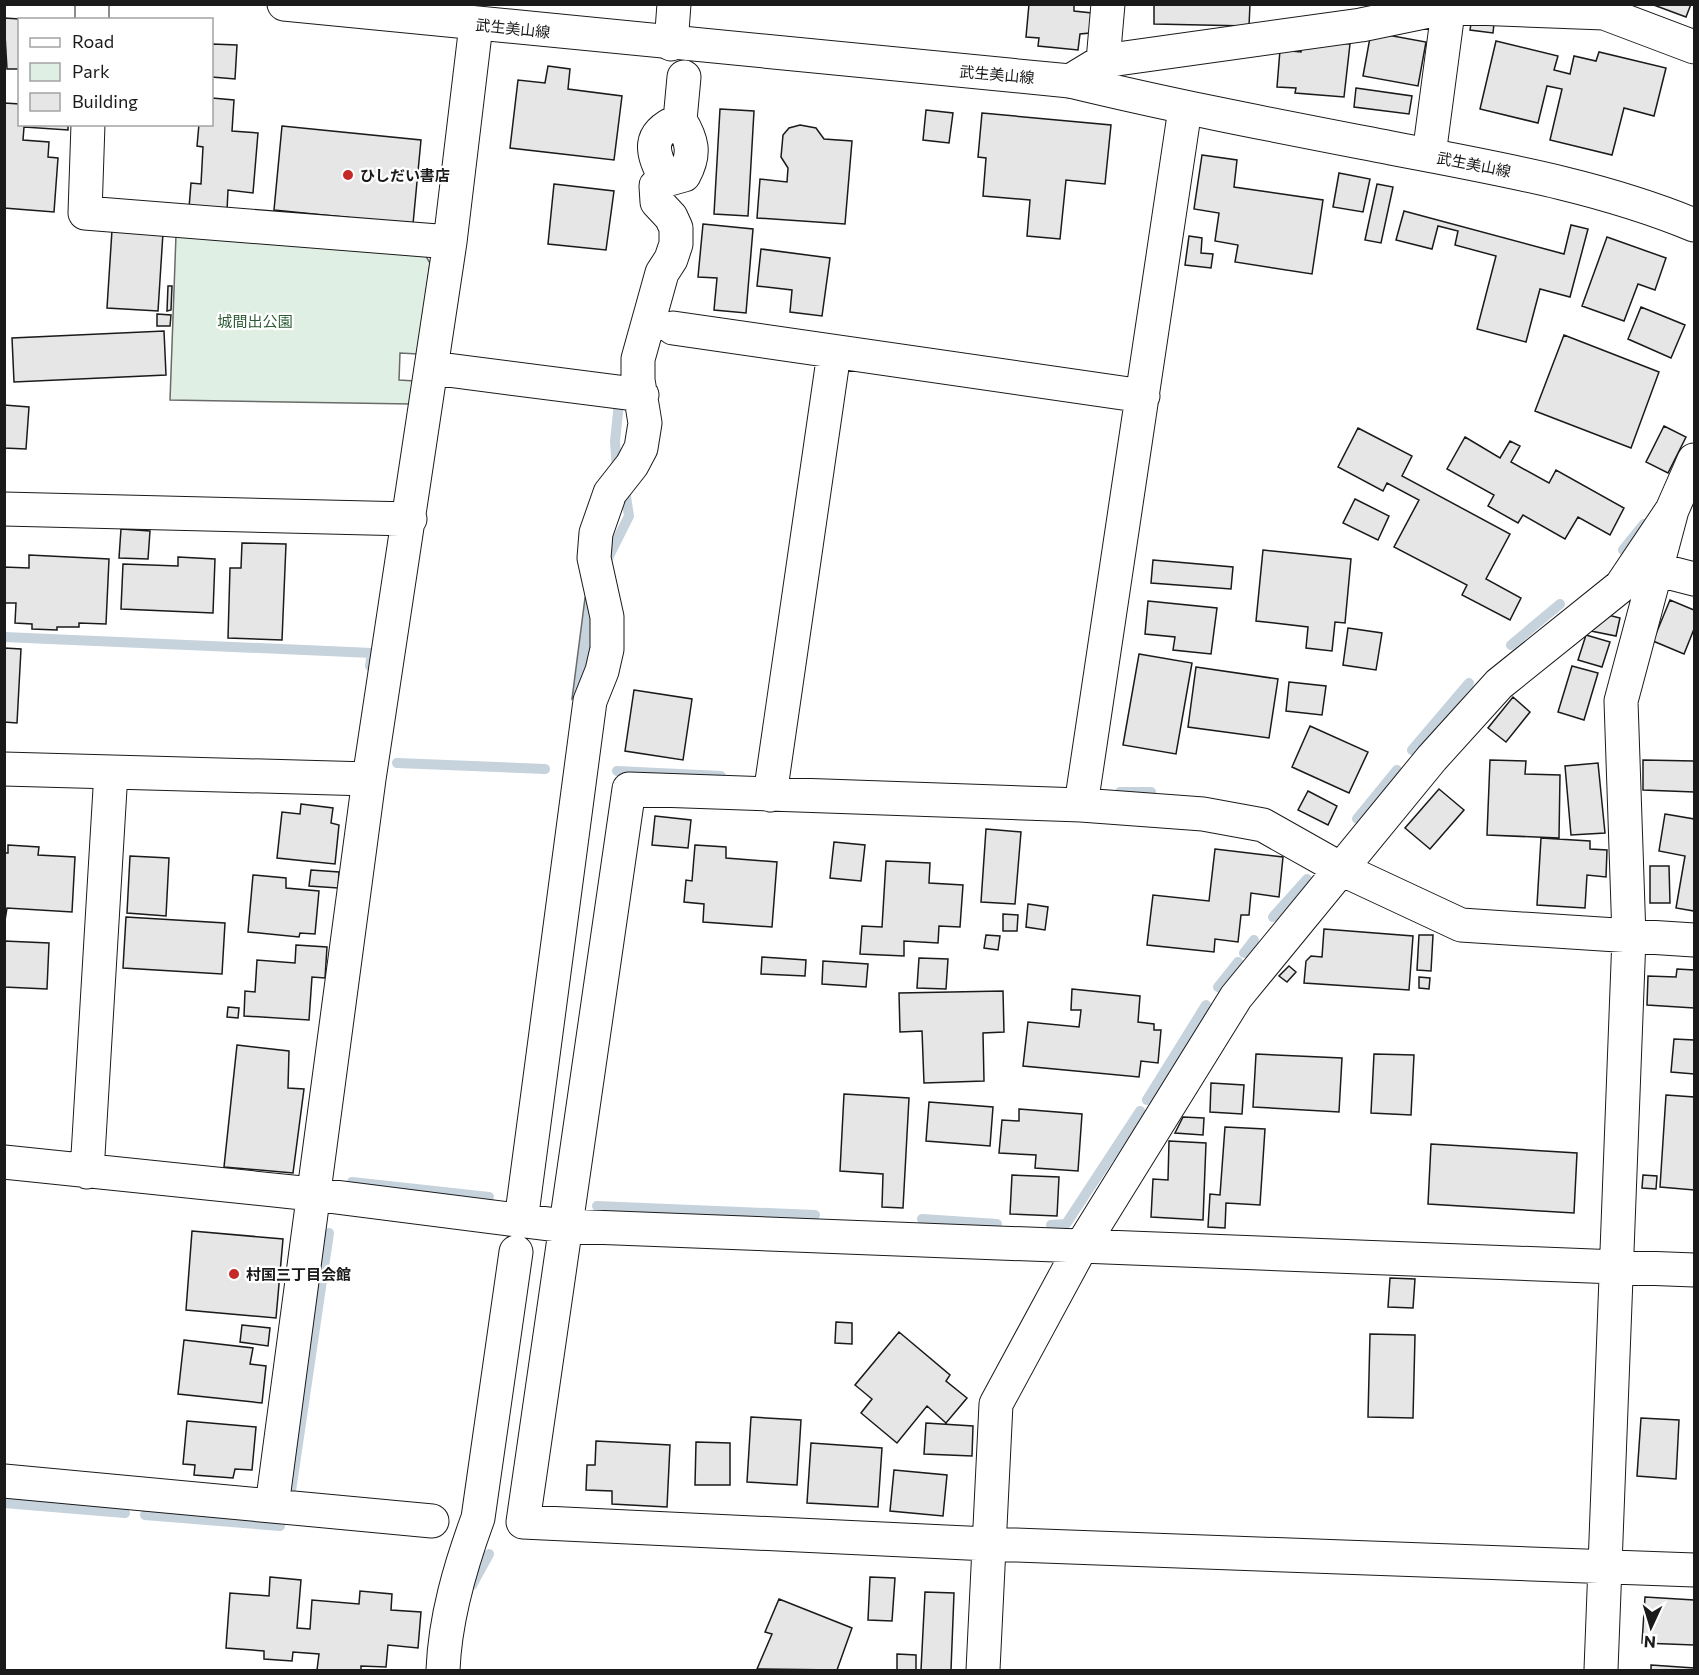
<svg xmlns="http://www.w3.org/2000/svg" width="1699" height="1675" font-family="Commissioner,'Noto Sans JP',sans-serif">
<rect width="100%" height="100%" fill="#fff"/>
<path fill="#e0efe3" stroke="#6a6a6a" stroke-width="1.5" d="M176,235L424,253L430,263L418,354L400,353L399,380L415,381L411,404L170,400Z"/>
<path fill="#c6d2dc" stroke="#6a6a6a" stroke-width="1.5" d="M585,598C592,605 597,623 598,633C598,647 582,692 572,699Z"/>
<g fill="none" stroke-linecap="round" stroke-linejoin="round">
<path stroke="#c6d2dc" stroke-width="10" d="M617,471L615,441L619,403
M1623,550L1644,524
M606,562L629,516L625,490
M4,637L372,653L370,666
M1511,645L1560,604
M1412,750L1469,683
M397,763L545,769
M617,771L721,776
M1120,792H1151
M1357,819L1397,770
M1273,917L1307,879
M1244,953L1254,940
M1218,987L1238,962
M1147,1100L1206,1005
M352,1182L489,1197
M597,1206L815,1215
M922,1219L997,1224
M1051,1225L1066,1224L1140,1111
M290,1498L329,1233
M4,1503L125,1513
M145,1515L280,1526
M472,1585L489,1554"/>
</g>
<path fill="#e6e6e6" stroke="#1a1a1a" stroke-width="1.5" d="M1029,4H1074V11L1092,13L1090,33L1080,34L1078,50L1038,46L1039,38L1026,37Z
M1154,4H1250L1249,26L1154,24Z
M1651,4H1691L1686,17Z
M1473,11L1495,14L1493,33L1470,30Z
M4,18L36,20H20V69H7Z
M1371,32L1426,42L1418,86L1363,76Z
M1302,39L1350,44L1344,97L1295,93L1296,88L1277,87L1280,50L1301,52Z
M1496,41L1558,56L1554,70L1570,74L1574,56L1596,61L1599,52L1666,68L1654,116L1624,108L1612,155L1550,140L1562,89L1547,86L1538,123L1480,109Z
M212,44L237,45L235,79L212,77Z
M548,66L570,69L568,89L622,96L614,160L510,148L518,80L545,83Z
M1356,88L1412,96L1409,114L1354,107Z
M212,98L234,100L232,131L258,133L253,193L228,190L227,211L189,208L191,183L201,184L203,147L197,146L199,124H212Z
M4,103L20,104V124H68V130L24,127L23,140L49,142L48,157L58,158L54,212L4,208Z
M720,109L754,111L748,216L714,214Z
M926,110L953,113L949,143L923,140Z
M982,113L1111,125L1105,184L1066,180L1060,239L1027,236L1030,200L983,196L986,158L978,157Z
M800,125L816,128L824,139L852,141L845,224L757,218L760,179L787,182L788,168L781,157L783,135L789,128Z
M282,126L421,140L413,224L274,210Z
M1202,155L1237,160L1234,187L1323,200L1312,274L1235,262L1238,245L1215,241L1219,213L1194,209Z
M1339,173L1370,179L1363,212L1333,207Z
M554,184L614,191L606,250L548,244Z
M1377,184L1393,187L1381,243L1365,240Z
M1404,211L1564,254L1571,225L1588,229L1570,297L1540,289L1526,342L1477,329L1496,256L1455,245L1458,231L1438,226L1432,249L1396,240Z
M703,224L753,229L746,313L714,310L717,278L698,277Z
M112,230L163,233L158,311L107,308Z
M1189,236L1202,238L1201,253L1213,254L1211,268L1185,265Z
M1607,237L1666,258L1655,290L1638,284L1624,321L1582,306Z
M761,249L830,258L822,316L790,312L792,290L757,286Z
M168,286H172L171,310L167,311Z
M1641,307L1685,325L1671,358L1628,339Z
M157,314L171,315L170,326H157Z
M164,331L166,375L14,382L12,338Z
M1564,335L1659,372L1631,448L1535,411Z
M4,405L29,407L26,449L4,448Z
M1664,426L1686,437L1668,473L1646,462Z
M1358,428L1412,456L1402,476L1510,534L1486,579L1521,598L1510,620L1462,595L1467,585L1394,547L1419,500L1387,483L1383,491L1338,467Z
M1465,437L1500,458L1510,441L1520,446L1511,462L1549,483L1556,470L1624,508L1610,535L1578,517L1565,539L1523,515L1518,523L1488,506L1494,495L1447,469Z
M1355,499L1389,516L1378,540L1343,523Z
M121,529L150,531L148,559L119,558Z
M242,543L286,544L282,640L228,638L230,568H241Z
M1263,550L1351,559L1345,623L1335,622L1332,651L1306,648L1308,627L1256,621Z
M29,555L109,559L106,624L79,623V627H57V630L32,629V624L15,623L16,603H4V567L29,568Z
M178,557L215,559L213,613L121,609L123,564L178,566Z
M1153,560L1233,567L1231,589L1151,583Z
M1670,600L1694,610V629L1684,654L1653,641Z
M1148,601L1217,608L1211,654L1173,650L1175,637L1145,634Z
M1608,615L1620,618L1616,636L1591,631Z
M1348,628L1382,633L1376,670L1343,665Z
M1586,635L1610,642L1602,667L1578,660Z
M4,648L21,649L17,723L4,722Z
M1139,654L1192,663L1176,754L1123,745Z
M1572,666L1598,673L1584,720L1558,712Z
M1196,667L1278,679L1269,738L1188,727Z
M1289,682L1326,686L1322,715L1286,711Z
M634,690L692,699L683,760L625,751Z
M1513,697L1530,712L1506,742L1488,728Z
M1310,726L1368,752L1349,793L1292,767Z
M1490,760L1526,761L1525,774L1560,775L1559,838L1487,835Z
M1643,760L1694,761V792L1643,790Z
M1598,763L1605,833L1571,835L1565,766Z
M1439,789L1464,810L1430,849L1405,828Z
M1308,791L1337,806L1328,825L1298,810Z
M301,804L333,808L331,823L339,825L335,864L277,858L282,812L300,814Z
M1665,814L1694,819V911L1676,908L1685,856L1659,851Z
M655,816L691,820L688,848L652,845Z
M986,829L1021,832L1015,904L981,902Z
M1541,838L1590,841V849L1607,850L1606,877L1587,875L1585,908L1537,905Z
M834,842L865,845L861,881L830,878Z
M8,845L39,847L38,855L75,857L72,912L7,908L4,927V853H8Z
M695,845L726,847V858L777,862L772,927L703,922L704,904L684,902L686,880L692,881Z
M1215,849L1283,857L1279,897L1251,893L1249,915H1241L1238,942L1215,939L1214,952L1147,945L1153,895L1209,901Z
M130,856L169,858L166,916L127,913Z
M886,861L930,863L929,883L963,885L960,927L939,926L938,943L904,941V956L860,954L862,926L882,927Z
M1650,866H1669L1670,903H1650Z
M311,870L339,872L338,888L309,886Z
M253,875L286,878V888L319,891L315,934L300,933L299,937L248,932Z
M1028,904L1048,907L1045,930L1026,927Z
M1003,914L1018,915L1017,931H1003Z
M126,917L225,923L222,974L123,968Z
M1324,929L1413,936L1409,990L1304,983L1306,961L1311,956L1322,957Z
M986,935L1000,936L998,950L984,948Z
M1419,935H1433L1431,971L1417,970Z
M4,941L49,943L47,989L4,987Z
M296,945L327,947L325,978L312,977L309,1020L244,1016L245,991L255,992L257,960L295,963Z
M762,957L806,960L805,976L761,974Z
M919,958L948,959L946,989L917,988Z
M823,961L868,964L866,987L822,984Z
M1289,966L1296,972L1287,982L1279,976Z
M1677,969L1694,970V1008L1647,1005L1648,976L1676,977Z
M1419,977L1430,978L1429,989L1419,988Z
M1072,989L1140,996L1138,1022L1154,1024V1030H1161L1158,1063L1141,1061L1139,1077L1023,1066L1028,1022L1079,1027L1081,1010H1071Z
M1003,991L1004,1032L983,1033L984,1081L924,1083L922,1031L900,1032L899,993Z
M228,1007L239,1008L238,1018L227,1017Z
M1674,1039L1694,1040V1074L1671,1072Z
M237,1045L289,1051L288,1088L304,1089L293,1173L224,1167Z
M1256,1054L1342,1058L1339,1112L1253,1107Z
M1374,1054L1414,1055L1411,1115L1371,1113Z
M1211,1083L1244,1085L1242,1114L1210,1112Z
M844,1094L909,1098L903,1208L882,1207L883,1174L840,1171Z
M1666,1095L1694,1097V1190L1660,1187Z
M929,1102L993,1107L990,1146L926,1141Z
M1019,1109L1082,1114L1078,1171L1035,1168L1036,1155L999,1153L1002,1120L1019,1121Z
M1183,1117L1204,1118L1203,1135L1175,1133Z
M1225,1127L1265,1129L1260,1205L1226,1203L1225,1228L1208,1227L1210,1194L1220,1195Z
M1169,1141L1206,1143L1203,1220L1151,1217L1153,1179L1168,1180Z
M1431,1144L1577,1153L1574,1213L1428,1204Z
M1012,1175L1059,1177L1057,1216L1010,1214Z
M1643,1175L1657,1176L1656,1189L1642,1188Z
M192,1231L283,1239L276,1318L186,1310Z
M1390,1278L1415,1279L1413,1308L1388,1307Z
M836,1322L852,1323V1344L835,1343Z
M242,1325L270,1328L268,1346L240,1342Z
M899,1332L950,1375L946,1381L967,1398L946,1423L927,1406L897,1443L861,1413L872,1399L855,1385Z
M1370,1334L1415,1335L1413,1418L1368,1417Z
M184,1340L253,1348L250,1364L266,1366L262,1403L178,1394Z
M751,1417L801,1420L797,1485L747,1482Z
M1641,1418L1679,1420L1676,1479L1637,1476Z
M187,1421L256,1427L252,1470L235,1469L233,1478L194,1475L195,1465L183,1464Z
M926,1423L973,1426L972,1456L924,1454Z
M596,1441L670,1445L667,1507L612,1504V1491L586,1490L587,1465H595Z
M696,1442L730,1443V1485H695Z
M811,1443L882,1448L878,1507L807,1503Z
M894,1470L947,1475L943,1516L890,1511Z
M270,1577L301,1580L297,1628L310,1629L312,1600L359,1604L360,1591L392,1594L391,1610L421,1612L418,1648L388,1645L386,1667L361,1666V1670H317L319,1654L293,1652L292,1661L264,1659V1651L226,1648L230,1593L269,1596Z
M870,1577L895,1578L892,1621L868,1620Z
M925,1592L954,1593L951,1670H921Z
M1645,1597L1694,1600V1645L1642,1643Z
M779,1599L852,1628L837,1670L757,1669L772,1634L765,1632Z
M897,1654L916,1655V1670H897Z
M1651,1665L1694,1668V1670H1651Z"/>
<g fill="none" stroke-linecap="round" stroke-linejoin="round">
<defs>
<path id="minor" d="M92,20V4
M671,44L674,4
M1103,61L1108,4
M1070,81L1103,61L1361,25L1448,7L1604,13L1694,47
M88,124L85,213L450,242
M1429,155L1449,4
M666,180L684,175C696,153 692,140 680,120
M673,328L1143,396
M432,368L642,395
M4,509L410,519
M1655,569L1694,579
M4,769L369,779
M770,795L834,353
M1081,805L1185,109
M1694,940L1461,925L1341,869L1263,825L1203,814L1081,805L629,789L523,1522L988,1544L1694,1570
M4,1162L312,1194L565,1226L1694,1270
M87,1172L111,772
M523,1206L590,701L602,671L607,649V617L594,558L596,533L610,493L632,465L641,448L645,423L638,380V359L662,273L671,259L676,244V228L671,217L657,202L656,186L666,180C651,151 646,134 680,120L684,77
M4,1481L272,1506L369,779L450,242L476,25
M272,1506L432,1521
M443,1670C445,1618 460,1567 478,1518L516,1252
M983,1670L996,1404L1081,1247L1236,997L1432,758L1499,684L1621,586L1672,510
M1601,1670L1629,937L1621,701L1672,510L1694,460"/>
<path id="major" d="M284,4L1070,81C1177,107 1283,127 1391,148C1494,168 1597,185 1694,225"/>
</defs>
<use href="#minor" stroke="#1a1a1a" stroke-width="35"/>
<use href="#major" stroke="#1a1a1a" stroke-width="35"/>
<use href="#minor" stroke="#fff" stroke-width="33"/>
<use href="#major" stroke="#fff" stroke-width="33"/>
</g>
<g fill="#c62828" stroke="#fff" stroke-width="2">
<circle cx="348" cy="175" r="6"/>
<circle cx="234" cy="1274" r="6"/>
</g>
<g text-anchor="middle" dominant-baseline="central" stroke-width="4.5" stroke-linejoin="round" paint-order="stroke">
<g font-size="15" fill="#1a1a1a" stroke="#fff">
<text transform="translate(513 28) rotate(6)">武生美山線</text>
<text transform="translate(997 74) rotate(5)">武生美山線</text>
<text transform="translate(1474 164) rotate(11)">武生美山線</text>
</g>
<g font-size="15" font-weight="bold" fill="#1a1a1a" stroke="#fff" text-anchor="start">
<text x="360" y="175">ひしだい書店</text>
<text x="246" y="1274">村国三丁目会館</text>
</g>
<g font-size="15" fill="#2b5a34" stroke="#fff">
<text x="255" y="321">城間出公園</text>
</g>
</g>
<rect width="1699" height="1675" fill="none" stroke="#1a1a1a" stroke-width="12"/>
<rect x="18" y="18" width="195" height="108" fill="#ffffff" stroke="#a3a3a3" stroke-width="1.5"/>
<rect x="30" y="38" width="30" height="9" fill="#ffffff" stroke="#a3a3a3" stroke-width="1.5"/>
<text x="72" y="48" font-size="18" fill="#1a1a1a">Road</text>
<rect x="30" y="63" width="30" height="18" fill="#e0efe3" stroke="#a3a3a3" stroke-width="1.5"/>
<text x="72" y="78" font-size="18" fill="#1a1a1a">Park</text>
<rect x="30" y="93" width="30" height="18" fill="#e6e6e6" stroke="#a3a3a3" stroke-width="1.5"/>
<text x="72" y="108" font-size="18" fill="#1a1a1a">Building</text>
<g transform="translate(1651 1627) rotate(184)" stroke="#ffffff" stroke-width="4.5" paint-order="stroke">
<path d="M0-4.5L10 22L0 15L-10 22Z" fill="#1a1a1a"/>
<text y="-9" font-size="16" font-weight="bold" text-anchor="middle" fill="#1a1a1a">N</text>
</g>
</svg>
